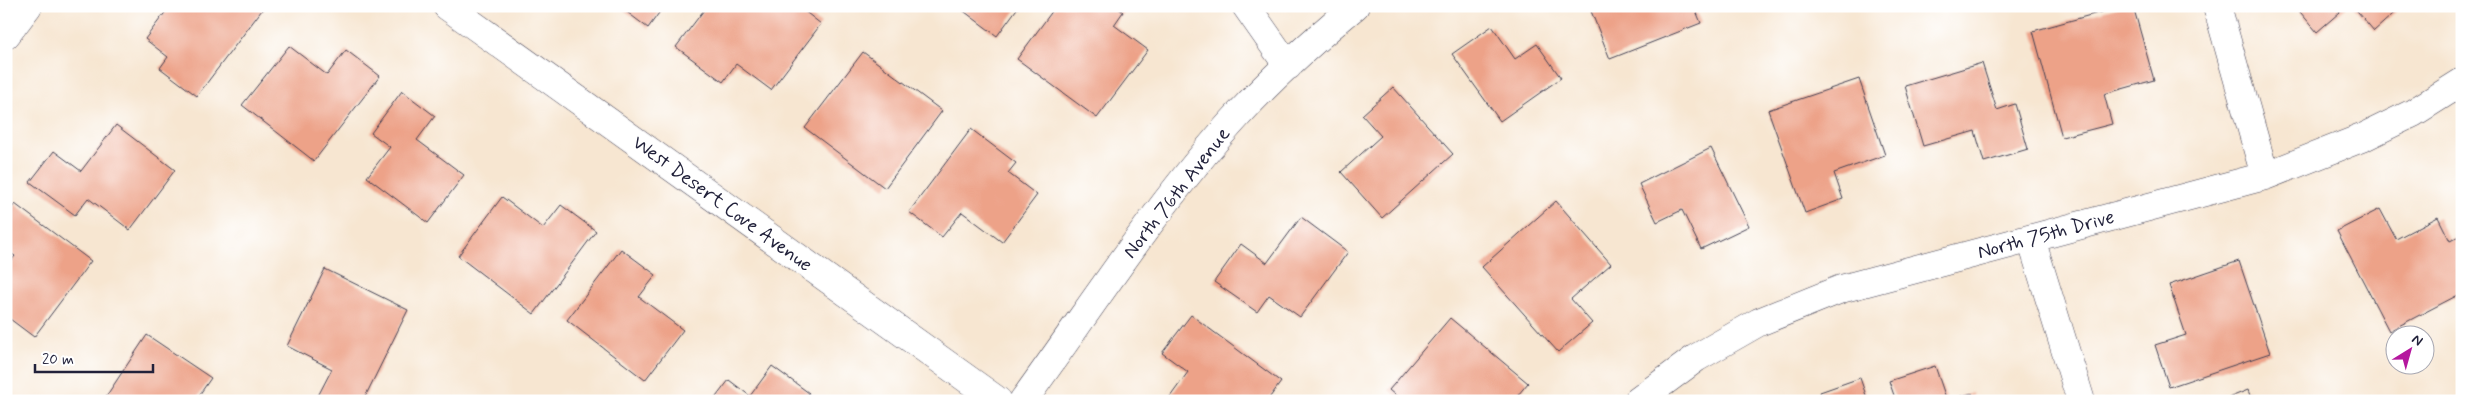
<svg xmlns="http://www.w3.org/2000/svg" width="2468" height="407" font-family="Mynerve,sans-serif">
<rect width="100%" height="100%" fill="#fff"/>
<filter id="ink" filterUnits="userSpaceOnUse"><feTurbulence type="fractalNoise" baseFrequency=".02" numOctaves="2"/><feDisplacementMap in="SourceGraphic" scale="10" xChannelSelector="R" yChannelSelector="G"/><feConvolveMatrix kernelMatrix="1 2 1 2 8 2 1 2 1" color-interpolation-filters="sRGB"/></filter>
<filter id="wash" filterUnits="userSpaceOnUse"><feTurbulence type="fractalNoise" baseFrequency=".0096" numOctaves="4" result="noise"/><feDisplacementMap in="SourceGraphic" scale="20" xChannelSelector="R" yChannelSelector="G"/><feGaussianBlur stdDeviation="1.12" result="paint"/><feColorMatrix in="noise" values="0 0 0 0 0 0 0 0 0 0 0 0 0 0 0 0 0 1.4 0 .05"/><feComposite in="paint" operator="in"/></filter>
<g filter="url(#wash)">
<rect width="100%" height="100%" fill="#f7e6d1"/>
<g id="blocks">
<path fill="#eda288" d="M170,6H199L204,10L206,6H265L197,96L160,68L168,57L145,39Z
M619,6H664L648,28Z
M707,6H798L821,24L771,90L736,64L723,82L676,47Z
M957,6H1019L997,36Z
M1056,6H1116L1123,12L1114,25L1148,50L1097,118L1017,59Z
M1589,6H1694L1701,23L1610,59Z
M2123,6H2133L2154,80L2104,94L2112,124L2062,137L2033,31Z
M2295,6H2347L2317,32Z
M2353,6H2402L2374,31Z
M1492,26L1515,59L1537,44L1561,78L1500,121L1452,54Z
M289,46L327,75L346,50L380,76L314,161L242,105Z
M863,52L942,111L885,188L805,128Z
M1982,63L1997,110L2015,104L2028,149L1984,162L1975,131L1923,146L1905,86Z
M1859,79L1885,155L1834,173L1843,199L1805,213L1768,110Z
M1393,87L1453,154L1382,218L1341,172L1381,136L1362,115Z
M402,91L435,116L417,140L464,175L428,223L367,177L390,147L371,133Z
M116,125L175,170L130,230L88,198L75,215L30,182L54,151L81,171Z
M971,129L1016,163L1008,173L1037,195L1002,242L962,212L942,237L909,212Z
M1711,148L1749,226L1701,249L1682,210L1657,222L1639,184Z
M502,197L543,228L561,205L596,231L534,314L458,256Z
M1556,201L1611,264L1571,299L1592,323L1558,352L1482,267Z
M15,204L91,261L34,337L6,316V267L15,256L6,250V215Z
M2380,209L2396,239L2438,217L2450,241L2462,235V293L2389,331L2337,231Z
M1301,217L1348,252L1300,317L1269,295L1257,312L1214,282L1241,244L1267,263Z
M621,249L656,275L639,297L683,330L645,380L567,320Z
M2239,261L2270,353L2169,387L2155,345L2186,335L2169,285Z
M325,269L408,310L363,401H328L318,396L332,369L287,346Z
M1191,315L1281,382L1267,401H1167L1188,372L1162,353Z
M1450,318L1528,383L1513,401H1402L1389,390Z
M147,335L211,378L195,401H103Z
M772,366L809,393L803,401H713L729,380L750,396Z
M1935,366L1947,401H1896L1889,381Z
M1860,378L1868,401H1823L1820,392Z
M2248,390L2252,401H2221Z
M1972,393L1974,401H1949V400Z"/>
</g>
</g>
<g filter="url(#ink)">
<use href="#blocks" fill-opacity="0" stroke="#423f52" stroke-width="1"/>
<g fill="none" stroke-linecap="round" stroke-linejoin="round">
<defs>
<path id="minor" d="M447,6L998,401
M1246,6L1288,66
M2217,6L2265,176
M6,35L28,6
M2031,239L2081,401
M1023,401C1092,306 1160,200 1239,114C1274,76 1315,39 1355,6
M1638,401L1696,358L1759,322L1841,289L2265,176L2364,137L2413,113L2462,82"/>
</defs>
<use href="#minor" stroke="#423f52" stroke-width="29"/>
<use href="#minor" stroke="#fff" stroke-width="28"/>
</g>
</g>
<g text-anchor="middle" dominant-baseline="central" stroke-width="5" stroke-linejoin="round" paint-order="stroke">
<g font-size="20" fill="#22223b" stroke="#fff">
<text transform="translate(1177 193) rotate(-52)">North 76th Avenue</text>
<text transform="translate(722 204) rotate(36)">West Desert Cove Avenue</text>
<text transform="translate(2046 235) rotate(-15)">North 75th Drive</text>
</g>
</g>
<rect width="2468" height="407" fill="none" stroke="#fff" stroke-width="25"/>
<g transform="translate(2410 350) rotate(37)"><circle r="24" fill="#ffffff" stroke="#a7a7b1"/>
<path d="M0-4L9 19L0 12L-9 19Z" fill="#b5179e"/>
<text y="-8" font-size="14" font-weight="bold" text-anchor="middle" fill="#22223b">N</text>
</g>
<path d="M35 364v8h118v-8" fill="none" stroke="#22223b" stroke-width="2.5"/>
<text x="42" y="364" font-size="15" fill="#22223b" stroke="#ffffff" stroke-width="4" paint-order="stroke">20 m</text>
</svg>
